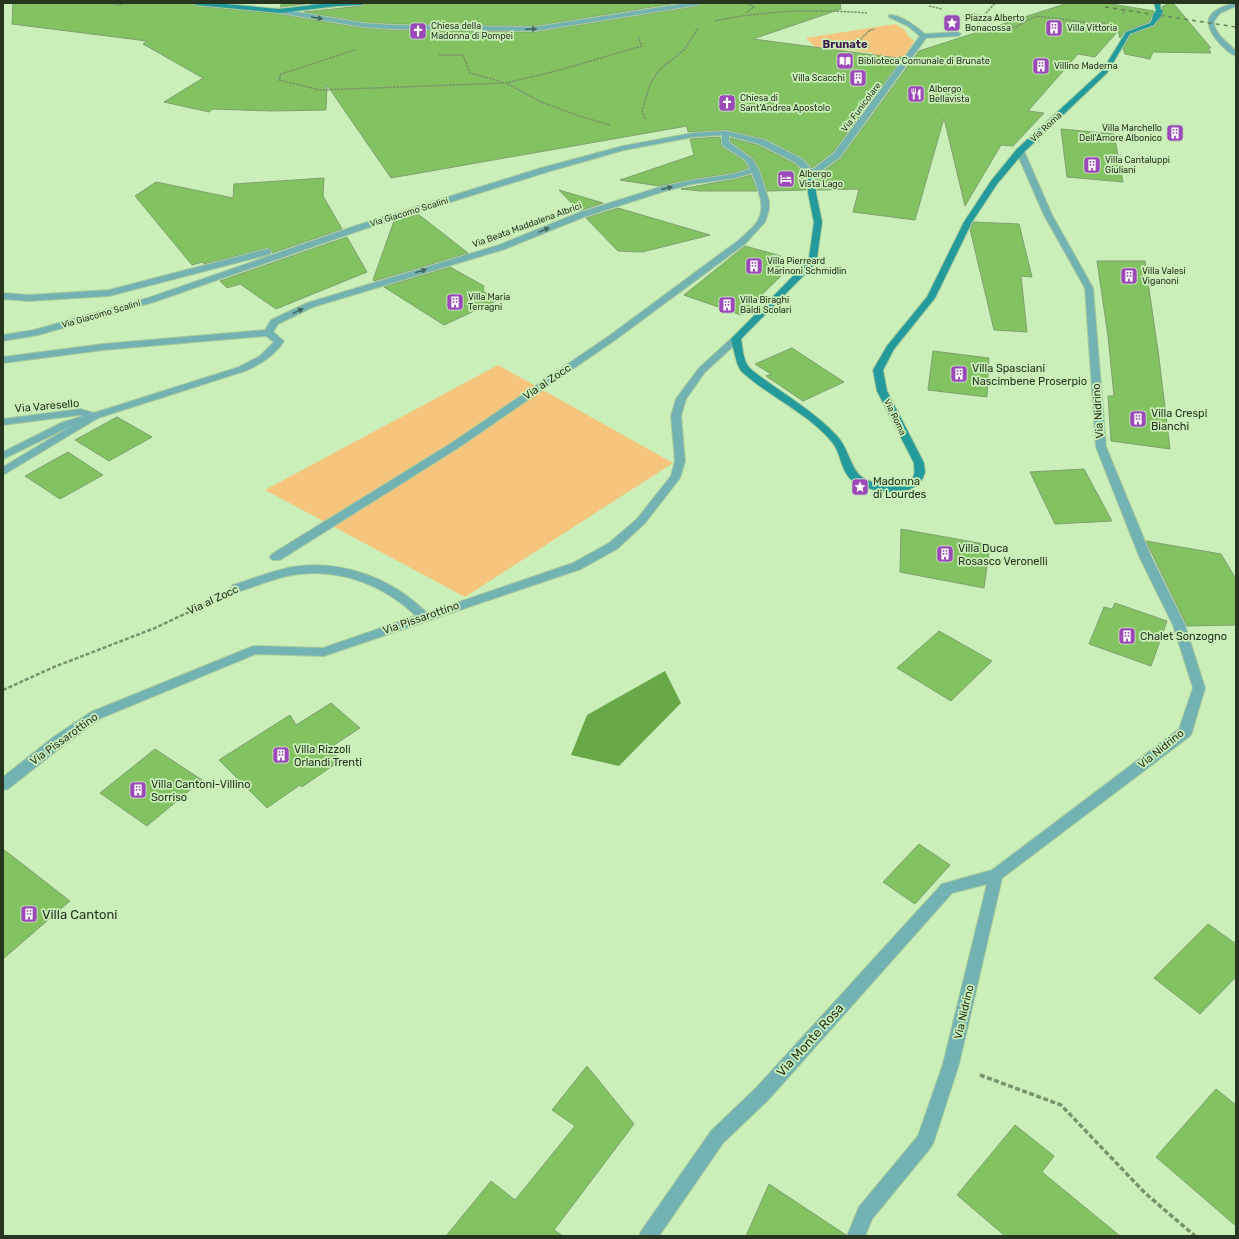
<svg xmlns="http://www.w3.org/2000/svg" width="1239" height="1239" font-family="Rubik,sans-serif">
<rect width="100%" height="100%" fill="#caefb9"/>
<path fill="#f6c57d" d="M895,24L905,30L908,36L914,41L898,68L872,53L850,50L822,54L806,38Z
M498,365L673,463L465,597L265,490Z"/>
<path fill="#69a848" d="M665,671L681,703L619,766L571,755L587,715Z"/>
<path fill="#82c261" stroke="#7ea06f" d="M13,3H192L196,6L279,14L363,28L391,30L535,32L698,6L702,3H840L841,9L753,39L897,58L904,56L833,152L812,168L803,158L765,139L726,130L688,132L687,126L391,178L327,85L326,110L271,111L213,109L209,112L164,102L203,78L143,44L147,41L12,24Z
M282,3H312L280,7Z
M366,3H677L535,26L391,24L363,22L304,12L362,6Z
M1068,3H1105L1154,11L1149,22L1125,31L1120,38L1118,31L1095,57L1078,54L1028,111L1044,113L1013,146L1001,145L965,206L944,118L915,220L853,212L859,189L817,190V176L841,158L919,51Z
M1169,3H1173L1211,48H1208L1211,53L1153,52L1150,59L1125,54L1123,48L1131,35L1155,26L1163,14L1162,7Z
M1061,129L1114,134L1123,182L1067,177Z
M720,137L721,146L744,161L748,168L734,173L693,179L659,186L620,180L694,155L690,139Z
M730,138L758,145L795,164L806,176V190L767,191L760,170L753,158L730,141Z
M751,175L757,191H700L681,189L735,179Z
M324,178L323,196L342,229L272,253L271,249L267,248L204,264L203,262L192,265L135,196L156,182L233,198L234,184Z
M559,190L603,203L579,211Z
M618,208L710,235L642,252L618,251L586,218Z
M418,214L468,253L374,281L373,280L394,221Z
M974,222L1019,224L1032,277L1021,276L1027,332L994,330L970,229Z
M347,237L367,272L276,309L240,284L227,288L220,281Z
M745,246L781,256L771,265L788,269L741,315L684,295Z
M1097,261H1145L1159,358L1170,449L1111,441L1108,396H1114L1108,336Z
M450,267L484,286L483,291L498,300L444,325L384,287Z
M792,348L844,382L803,401L766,376L771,374L755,364Z
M933,351L989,358L987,397L928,390Z
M117,417L152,437L109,461L75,440Z
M68,452L103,475L60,499L25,476Z
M1084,469L1112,521L1055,524L1030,472Z
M901,529L990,545L984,588L900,572Z
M1146,541L1221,554L1236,579V625L1187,626Z
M1115,603L1167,621L1151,666L1089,644L1104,607L1112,609Z
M939,631L992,661L951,701L897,668Z
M331,703L360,728L328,749L341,760L302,787L300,785L267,808L219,760L290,715L296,725Z
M155,749L202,780L147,826L100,793Z
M919,844L950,865L915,904L883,882Z
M3,849L70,901L3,959Z
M1208,924L1236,944V977L1200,1014L1154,978Z
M587,1066L634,1124L554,1230L563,1236H446L491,1181L515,1200L575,1126L552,1110Z
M1216,1089L1236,1105V1226L1156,1157Z
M1015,1125L1054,1156L1042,1172L1120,1236H1005L957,1195Z
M769,1184L846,1235V1236H746Z"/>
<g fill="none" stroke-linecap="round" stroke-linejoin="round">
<defs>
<path id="lane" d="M94,413L98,414L99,416L98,418L71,426L3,459V452L63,422Z"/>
<path id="street" d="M316,3H325L306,10L303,8Z
M687,3H701L698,5L535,31L391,29L363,27L279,13L276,11L279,9L363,23L391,25L535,27Z
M1233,3H1236V6L1220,13L1214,21V26L1220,36L1236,51V56C1225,52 1201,27 1211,15C1216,8 1226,6 1233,3Z
M889,15C900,14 917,27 925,34L958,32L961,34L958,36L926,38L840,157L814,176H808L796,163L759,144L729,136V142L752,159L759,170L769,201V210L765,222L745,244L615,340L458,448L280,560H272L270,557L272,554L450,444L609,336L739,240C745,234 752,229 757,222C767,207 757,188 752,173L735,178L693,184L665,191L584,217L505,249L313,307L278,324L273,332L284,341C274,356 261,364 245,371L98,418L3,475V467L86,417L80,415L3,425V419L80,409L94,413L239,367L260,356L274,342L266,336L103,350L3,363V357L103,344L265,330L271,320L307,303L499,245L578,213L660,187L693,180L734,174L750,169L745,160L722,145V135L693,137L624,150L547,172L364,229L154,302L38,335L3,341V335L34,330L148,298L358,225L541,168L623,146L693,133L726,131L765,140L802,159L812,170L834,153L920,36L908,26L889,17Z
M1017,149H1020L1024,151L1052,215L1093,288L1106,447L1151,556L1185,625L1205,688L1192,732L1190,736L1002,878L959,1064L934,1141L931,1147L872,1219L865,1236H847L859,1207L918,1136L943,1064L987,884L952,893L769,1099L723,1143L659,1236H639L642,1230L711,1131L757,1087L942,884L992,870L1179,729L1193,688L1173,625L1139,556L1096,447L1085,288L1044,215L1016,151Z
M267,249L270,250L271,252L270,254L109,296L29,301L3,299V293L29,295L109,290Z
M736,336L739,337L741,339L739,341L705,372L686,399L681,416L685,461L680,478L645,523L617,549L581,569L324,656L256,654L101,718L65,744L8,789L3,790V777L55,736L91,712L251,647L255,646L323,648L416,616C382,583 334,566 287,576C270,580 254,587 237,592L233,591L231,588L233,585C252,579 272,571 292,567C341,559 392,578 427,613L573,563L609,543L637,519L671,476L675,461L671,416L676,399L699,368L733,337Z"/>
<path id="secondary" d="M193,3H215L279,9L331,3H365L362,5L338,6L279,13L196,5Z
M1154,3H1160L1161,13H1157Z
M1154,16L1159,17L1154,25L1130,34L1107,73L1023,153L997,184L972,222L935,298L894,349L883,370L887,391L924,463C924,467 926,472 924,475C916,500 871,493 854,482C840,472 842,454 832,442C807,412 769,397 741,371L737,363L731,339L805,264L809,258L814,222L808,193L807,174L811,172L815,174L816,193L822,222L817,258L812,267L741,339C743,350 743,364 753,371C781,393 813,410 837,436C848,447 851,470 862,477C873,485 908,493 914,475C915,472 914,467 914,463L877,391L873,370L887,346L927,297L964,222L991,181L1017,149L1102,71L1126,32L1150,23Z"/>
</defs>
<use href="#lane" stroke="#a9ca9a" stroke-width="2"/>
<use href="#street" stroke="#a9ca9a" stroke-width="2"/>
<use href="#secondary" stroke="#a9ca9a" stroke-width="2"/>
<path stroke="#79936d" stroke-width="1.5" stroke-dasharray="2.5 1" stroke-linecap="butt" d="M110,3L119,5L124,3
M746,3L754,7L746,13
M929,6L942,9
M973,14L984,16
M715,21C766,10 816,9 867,13
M979,21L995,3
M981,26L995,29L1016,27L1036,16L1091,23H1105
M858,42L870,30L875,29
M355,50L281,74L279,80L320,90L506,83L556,71L642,46L638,37
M439,55H463L470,73L503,82
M508,84L541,102L579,116L610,125
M645,119L642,111L650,84L659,70L685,49L698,28"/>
<path stroke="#79936d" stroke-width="2.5" stroke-dasharray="4 2" stroke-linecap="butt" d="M3,690L54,667L155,628L212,601"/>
<path stroke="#79936d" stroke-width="3.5" stroke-dasharray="5 2.5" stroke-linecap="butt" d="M980,1075L1061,1105L1145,1193L1195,1236"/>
<use href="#lane" fill="#73b2b3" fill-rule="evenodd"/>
<use href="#street" fill="#73b2b3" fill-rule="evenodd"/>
<use href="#secondary" fill="#239a9b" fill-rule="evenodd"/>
<path stroke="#6b8260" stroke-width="1.5" stroke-dasharray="4 4" stroke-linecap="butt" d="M1105,7L1236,27"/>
<defs>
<path id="secondary-bridge" d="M1156,17L1159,12"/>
</defs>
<use href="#secondary-bridge" stroke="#a9ca9a" stroke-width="8" stroke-linecap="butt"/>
<path stroke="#79936d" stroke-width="1.5" stroke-dasharray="2.5 1" stroke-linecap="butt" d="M1123,14L1126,8"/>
<use href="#secondary-bridge" stroke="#239a9b" stroke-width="7"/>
</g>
<defs><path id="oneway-solid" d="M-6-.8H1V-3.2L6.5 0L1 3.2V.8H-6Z"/></defs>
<g fill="#45675b">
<use href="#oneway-solid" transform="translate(317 18) rotate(9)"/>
<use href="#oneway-solid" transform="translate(531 29) rotate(-2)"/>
<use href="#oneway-solid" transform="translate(667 188) rotate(-14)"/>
<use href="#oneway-solid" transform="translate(544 230) rotate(-22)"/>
<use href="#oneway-solid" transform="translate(421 271) rotate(-17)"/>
<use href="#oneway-solid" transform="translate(298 311) rotate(-26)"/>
</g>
<defs>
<symbol id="sight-square" viewBox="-11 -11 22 22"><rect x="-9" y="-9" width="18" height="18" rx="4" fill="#9b49b8" stroke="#caefb9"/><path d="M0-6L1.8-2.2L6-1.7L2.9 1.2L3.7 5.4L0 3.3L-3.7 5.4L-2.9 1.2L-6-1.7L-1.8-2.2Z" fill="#fff"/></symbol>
<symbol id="building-square" viewBox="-11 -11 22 22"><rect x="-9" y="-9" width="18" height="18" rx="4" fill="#9b49b8" stroke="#caefb9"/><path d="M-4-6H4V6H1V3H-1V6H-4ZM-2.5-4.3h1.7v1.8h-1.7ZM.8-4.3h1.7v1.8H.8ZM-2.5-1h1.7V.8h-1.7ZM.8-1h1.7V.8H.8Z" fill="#fff"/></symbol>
<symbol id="church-square" viewBox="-11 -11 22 22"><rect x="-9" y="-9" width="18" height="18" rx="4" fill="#9b49b8" stroke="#caefb9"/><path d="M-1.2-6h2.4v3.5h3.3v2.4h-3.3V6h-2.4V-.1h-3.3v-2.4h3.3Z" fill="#fff"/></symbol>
<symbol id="library-square" viewBox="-11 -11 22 22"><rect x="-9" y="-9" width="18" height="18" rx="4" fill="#9b49b8" stroke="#caefb9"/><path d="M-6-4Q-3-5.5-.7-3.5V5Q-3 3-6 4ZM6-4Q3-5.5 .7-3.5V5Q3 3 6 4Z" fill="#fff"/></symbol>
<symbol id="restaurant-square" viewBox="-11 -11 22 22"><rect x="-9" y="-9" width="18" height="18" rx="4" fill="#9b49b8" stroke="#caefb9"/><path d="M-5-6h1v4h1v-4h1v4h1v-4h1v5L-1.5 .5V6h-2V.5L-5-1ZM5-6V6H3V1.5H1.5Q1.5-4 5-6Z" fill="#fff"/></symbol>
<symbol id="hotel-square" viewBox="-11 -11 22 22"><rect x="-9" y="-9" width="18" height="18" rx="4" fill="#9b49b8" stroke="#caefb9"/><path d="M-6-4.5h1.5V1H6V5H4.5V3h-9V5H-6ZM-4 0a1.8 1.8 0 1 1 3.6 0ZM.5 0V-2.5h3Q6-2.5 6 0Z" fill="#fff"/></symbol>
</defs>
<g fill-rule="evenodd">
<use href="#sight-square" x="942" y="13" width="20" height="20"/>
<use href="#building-square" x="1044" y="18" width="20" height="20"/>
<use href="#church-square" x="408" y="21" width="20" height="20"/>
<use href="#library-square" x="835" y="51" width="20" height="20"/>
<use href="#building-square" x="1031" y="56" width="20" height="20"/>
<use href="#building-square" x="848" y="68" width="20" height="20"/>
<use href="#restaurant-square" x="906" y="84" width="20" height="20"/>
<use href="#church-square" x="717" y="93" width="20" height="20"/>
<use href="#building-square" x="1165" y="123" width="20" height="20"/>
<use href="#building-square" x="1082" y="155" width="20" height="20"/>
<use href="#hotel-square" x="776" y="169" width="20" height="20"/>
<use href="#building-square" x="744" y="256" width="20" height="20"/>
<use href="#building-square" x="1119" y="266" width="20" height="20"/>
<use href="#building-square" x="445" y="292" width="20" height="20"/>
<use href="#building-square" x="717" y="295" width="20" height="20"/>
<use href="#building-square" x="949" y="364" width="20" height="20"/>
<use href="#building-square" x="1128" y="409" width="20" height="20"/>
<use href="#sight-square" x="850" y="477" width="20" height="20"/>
<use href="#building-square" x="935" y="544" width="20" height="20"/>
<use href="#building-square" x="1117" y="626" width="20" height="20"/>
<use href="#building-square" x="271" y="745" width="20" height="20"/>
<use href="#building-square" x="128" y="780" width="20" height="20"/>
<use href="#building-square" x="19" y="904" width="20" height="20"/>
</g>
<g text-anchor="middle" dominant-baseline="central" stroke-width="3.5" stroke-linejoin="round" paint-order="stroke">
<g font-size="9" fill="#273520" stroke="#caefb9" text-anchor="start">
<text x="965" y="18">Piazza Alberto<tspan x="965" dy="10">Bonacossa</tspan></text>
<text x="431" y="26">Chiesa della<tspan x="431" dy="10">Madonna di Pompei</tspan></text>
<text x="1067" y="28">Villa Vittoria</text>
<text x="858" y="61">Biblioteca Comunale di Brunate</text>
<text x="1054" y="66">Villino Maderna</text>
<text x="845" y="78" text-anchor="end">Villa Scacchi</text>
<text x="929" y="89">Albergo<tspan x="929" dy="10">Bellavista</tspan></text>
<text x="740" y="98">Chiesa di<tspan x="740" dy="10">Sant'Andrea Apostolo</tspan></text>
<text x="1162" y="128" text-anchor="end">Villa Marchello<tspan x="1162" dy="10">Dell'Amore Albonico</tspan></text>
<text x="1105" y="160">Villa Cantaluppi<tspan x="1105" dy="10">Giuliani</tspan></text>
<text x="799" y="174">Albergo<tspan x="799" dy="10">Vista Lago</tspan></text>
<text x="767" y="261">Villa Pierreard<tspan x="767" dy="10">Marinoni Schmidlin</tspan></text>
<text x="1142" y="271">Villa Valesi<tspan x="1142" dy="10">Viganoni</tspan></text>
<text x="468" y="297">Villa Maria<tspan x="468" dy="10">Terragni</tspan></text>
<text x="740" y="300">Villa Biraghi<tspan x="740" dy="10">Baldi Scolari</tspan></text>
</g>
<g font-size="9" fill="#273520" stroke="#caefb9">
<text transform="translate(861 107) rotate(-53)">Via Funicolare</text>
<text transform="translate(1046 127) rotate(-43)">Via Roma</text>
<text transform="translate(409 212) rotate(-17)">Via Giacomo Scalini</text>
<text transform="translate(527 225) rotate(-20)">Via Beata Maddalena Albrici</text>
<text transform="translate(101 314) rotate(-16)">Via Giacomo Scalini</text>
<text transform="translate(895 417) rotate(64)">Via Roma</text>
</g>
<g font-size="11" font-weight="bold" fill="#40184e" stroke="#caefb9">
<text x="845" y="44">Brunate</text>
</g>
<g font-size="11" fill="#273520" stroke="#caefb9" text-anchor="start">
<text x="972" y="368">Villa Spasciani<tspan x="972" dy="13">Nascimbene Proserpio</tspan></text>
<text x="1151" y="413">Villa Crespi<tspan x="1151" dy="13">Bianchi</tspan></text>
<text x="873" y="481">Madonna<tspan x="873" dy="13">di Lourdes</tspan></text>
<text x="958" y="548">Villa Duca<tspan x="958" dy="13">Rosasco Veronelli</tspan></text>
<text x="1140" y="636">Chalet Sonzogno</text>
<text x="294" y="749">Villa Rizzoli<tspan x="294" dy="13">Orlandi Trenti</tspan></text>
<text x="151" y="784">Villa Cantoni-Villino<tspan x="151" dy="13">Sorriso</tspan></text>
</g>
<g font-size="11" fill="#273520" stroke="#caefb9">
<text transform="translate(547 382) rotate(-34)">Via al Zocc</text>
<text transform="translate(47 406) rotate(-5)">Via Varesello</text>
<text transform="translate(1098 411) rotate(-94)">Via Nidrino</text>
<text transform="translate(213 600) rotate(-25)">Via al Zocc</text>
<text transform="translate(421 618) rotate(-19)">Via Pissarottino</text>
<text transform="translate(64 739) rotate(-36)">Via Pissarottino</text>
<text transform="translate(1161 749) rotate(-39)">Via Nidrino</text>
<text transform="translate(964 1012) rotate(-77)">Via Nidrino</text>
</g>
<g font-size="13" fill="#273520" stroke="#caefb9" text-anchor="start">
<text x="42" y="914">Villa Cantoni</text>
</g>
<g font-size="13" fill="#273520" stroke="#caefb9">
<text transform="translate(810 1040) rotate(-48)">Via Monte Rosa</text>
</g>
</g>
<rect width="1239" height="1239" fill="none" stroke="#273520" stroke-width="8"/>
</svg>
